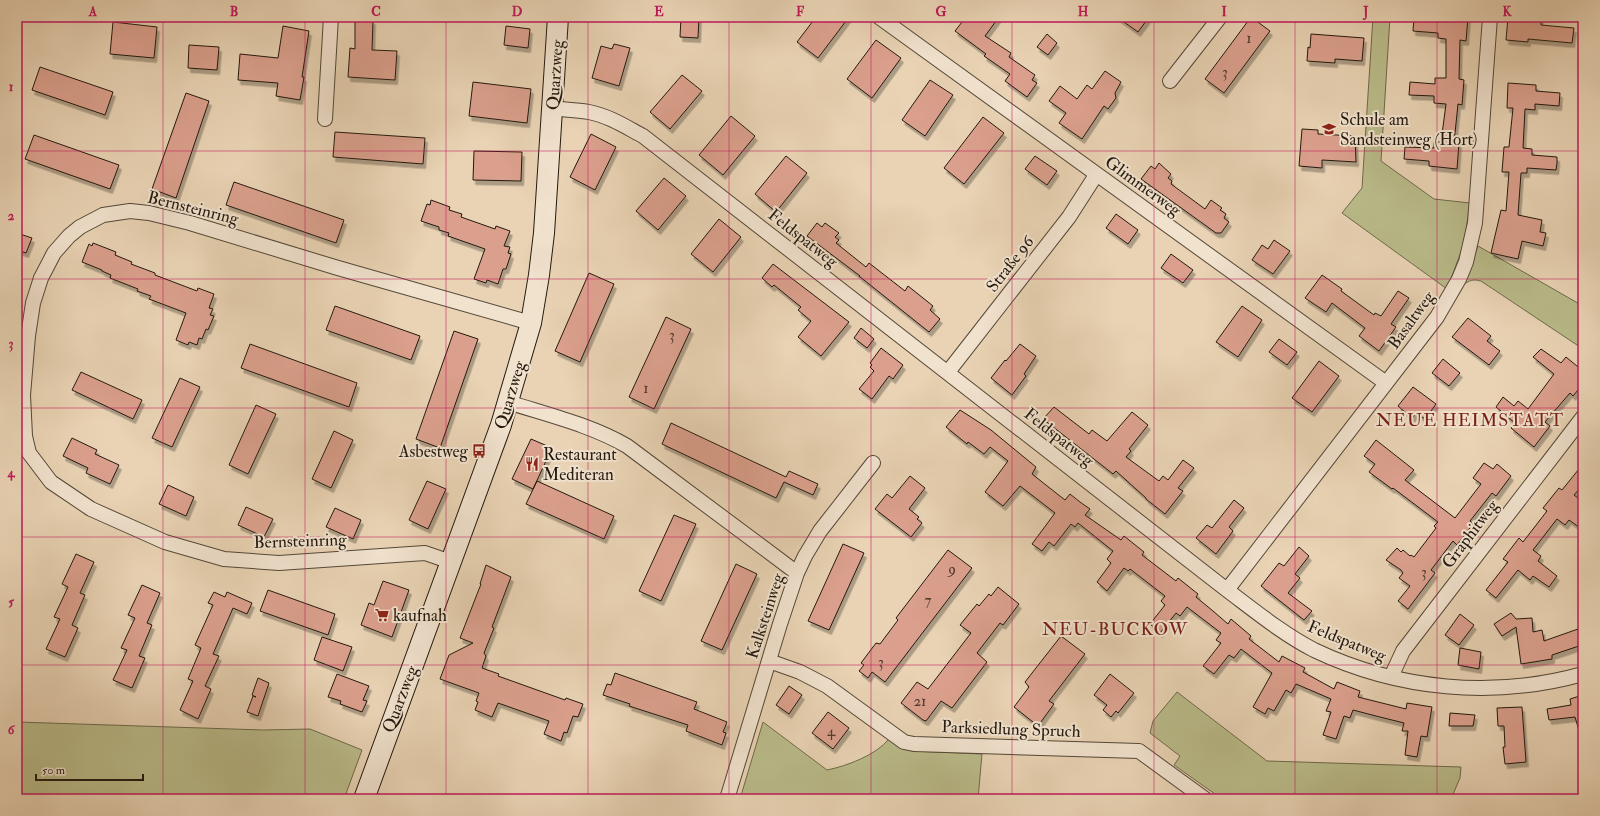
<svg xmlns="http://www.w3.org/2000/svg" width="1600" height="816" font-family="'IM FELL Double Pica',serif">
<defs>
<filter id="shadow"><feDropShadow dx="2.5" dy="4.5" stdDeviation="0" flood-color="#0004"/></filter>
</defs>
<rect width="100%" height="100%" fill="#e9d3b4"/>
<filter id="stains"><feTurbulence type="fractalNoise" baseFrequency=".005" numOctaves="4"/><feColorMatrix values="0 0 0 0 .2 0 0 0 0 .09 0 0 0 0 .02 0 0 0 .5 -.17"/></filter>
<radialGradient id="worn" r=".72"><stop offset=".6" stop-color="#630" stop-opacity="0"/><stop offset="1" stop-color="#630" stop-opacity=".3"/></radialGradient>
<path fill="#babb8a" stroke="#6e6a4c" d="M1373,17H1390L1381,161L1434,199L1470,203L1464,244L1447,289L1342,213L1362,188Z
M1478,246L1583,306V349L1481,281C1473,279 1470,280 1463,285Z
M1177,692L1267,761L1461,767L1460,778L1451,799H1222L1174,765L1180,756L1150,733L1153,721Z
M17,722L263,730L310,729L362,750L344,799H17Z
M763,722L827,770C847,766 876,755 889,739L901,747L912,751L982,754L978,799H740Z"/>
<path fill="#dba08d" stroke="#23190e" filter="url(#shadow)" d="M681,17H699L698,38L680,37Z
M816,17H849L818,58L797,42Z
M966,17H999L985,36L1011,53L1009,57L1035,75L1032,80L1037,83L1027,97L1005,81L1010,74L984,56L986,54L955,31Z
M1117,17H1149L1138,32Z
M1251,17L1270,31L1224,93L1205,79Z
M1439,17H1468L1466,41L1460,40L1459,79L1464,80L1462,105L1458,104L1454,143H1459L1457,169L1429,166V161L1404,159L1405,147L1434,148V142H1441L1446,104L1434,103V96L1409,95L1410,82L1435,84V78H1446V39L1438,38V33L1413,31L1414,18L1439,20Z
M1508,17H1541V25L1574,28L1572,43L1528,39V42L1506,40Z
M355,19L373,20L372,50L397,51L395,80L348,77L350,48L355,49Z
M113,22L157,27L154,58L110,54Z
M283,26L309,31L302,77H304L300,100L276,96L278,83L238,80L240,54L278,58Z
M506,26L530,29L528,48L504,45Z
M1047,34L1057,43L1048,55L1037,47Z
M1311,34L1364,38L1362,61L1335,59V63L1307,61L1308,47L1310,48Z
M876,40L901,58L872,98L847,79Z
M614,44L630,48L619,86L592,78L601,46L612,49Z
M189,45L219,47L217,70L188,68Z
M40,67L113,92L105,115L32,90Z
M1105,71L1121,82L1115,93L1116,98L1108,109L1104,106L1082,139L1059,123L1066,113L1049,101L1060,86L1077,99L1087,85L1092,89Z
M682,75L702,91L670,129L650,112Z
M930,80L953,95L925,136L902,120Z
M473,82L531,89L527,123L469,116Z
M1508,83L1536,85V91L1560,93L1559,106L1535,104V110L1525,109L1523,148L1532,149V155L1557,157V163L1556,170L1527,168V173H1521L1518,215L1542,220L1540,232L1546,233L1543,246L1522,241L1518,259L1491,253L1501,210L1506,211L1509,172H1502L1504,147H1509L1513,108H1507Z
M186,93L209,101L176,198L152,189Z
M731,116L755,136L723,175L699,155Z
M983,117L1004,133L964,184L944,168Z
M1302,129L1318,130V134L1355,136L1356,162L1322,160V168L1299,166Z
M335,132L425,138L423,164L333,157Z
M591,134L616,147L595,190L570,177Z
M34,135L119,165L110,189L25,159Z
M474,151L522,152L521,181L473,180Z
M786,156L807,173L776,212L755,194Z
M1035,156L1057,171L1047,185L1025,169Z
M1159,163L1171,174L1168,178L1172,181L1171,184L1205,209L1211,200L1222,208L1220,210L1226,214L1224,218L1229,222L1221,233H1216L1141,179L1151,166L1155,169Z
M664,178L686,196L658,230L636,211Z
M234,182L344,220L336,243L226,205Z
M431,200L450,207L449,210L462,214L461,217L495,229L496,226L510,231L504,246L510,247L508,253L511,254L506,269H503L498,284L487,280L486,283L474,279L485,249L448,236L449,233L439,230V227L421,221L427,204L430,205Z
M1116,214L1138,230L1128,244L1106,228Z
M719,219L741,237L713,272L691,254Z
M817,223L822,227L825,223L839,233L835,237L839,240L836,243L866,267L869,263L905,291L908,286L933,306L930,310L940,319L929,332L859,276H860L807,236Z
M17,233L32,238L26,253L17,250Z
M1274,240L1290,251L1273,274L1252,260L1262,245L1268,249Z
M93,243L116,252L115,255L132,262L131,264L155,273V275L197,291L198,288L214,294L209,308L213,309L210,315L214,316L208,330L206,329L202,339L199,338L197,345L189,342L188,345L176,340L186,313L149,299L151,296L137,291L138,289L110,278L111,275L102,271V270L82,262L89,244L92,246Z
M1171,254L1193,270L1183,283L1161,268Z
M773,264L849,322L821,356L798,337L811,321L798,310L801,307L774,285L772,287L762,278Z
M589,273L614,284L580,362L555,351Z
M1322,275L1342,289L1341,291L1374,315L1375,313L1381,316L1398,291L1409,298L1391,324L1396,327L1379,351L1359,336L1365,328L1332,303L1326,312L1305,298Z
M335,306L420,336L411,360L326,330Z
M1242,306L1262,320L1238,357L1216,342Z
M666,317L691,329L654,409L629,397Z
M1468,318L1491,336L1487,341L1500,351L1489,365L1452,337Z
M861,328L874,339L867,348L854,338Z
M454,331L478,339L440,448L416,439Z
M1279,339L1297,352L1287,365L1269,352Z
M250,344L357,383L349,407L241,368Z
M1020,344L1036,356L1024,374L1026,376L1012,395L991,378L1005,360L1006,361Z
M881,348L903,365L893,379L889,376L872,399L859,389L874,371L870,367L872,365L870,363Z
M1541,349L1561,363L1566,357L1583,371V384L1573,396L1570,393L1545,422L1550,426L1534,447L1511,428L1515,423L1496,407L1503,397L1514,406L1518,401L1528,409L1554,374L1533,357Z
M1443,359L1460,373L1449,386L1432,373Z
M1319,361L1339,376L1312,412L1292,398Z
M81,372L142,400L133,419L72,390Z
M180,378L200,387L172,447L152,438Z
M1413,387L1436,404L1425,419L1416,413L1412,418L1398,406Z
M256,405L276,414L248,474L229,465Z
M1054,407L1089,434L1092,430L1107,441L1132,412L1148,425L1129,449L1131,451L1126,457L1159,481L1163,476L1168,480L1183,460L1194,468L1178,488L1183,491L1165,514L1146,499V498L1116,471L1113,474L1043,419Z
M960,410L991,430L1036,467L1032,474L1065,500L1070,494L1080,502L1090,509L1085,515L1121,540L1124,536L1144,552L1142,555L1176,581L1178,578L1198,594L1196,597L1213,611L1228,624L1231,619L1251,636L1249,639L1279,662L1282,656L1305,668L1303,672L1334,689L1337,682L1360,691L1358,697L1406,709L1407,703L1432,707L1427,737L1421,736L1417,757L1405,755L1408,731H1402L1404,723L1376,716L1353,710L1350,718L1344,716L1336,739L1323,735L1331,712L1326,711L1331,699L1296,684L1291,693L1286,690L1274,711L1268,708L1265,714L1253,707L1272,673L1241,649L1234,658L1229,655L1214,674L1203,666L1221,643L1216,640L1221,633L1187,607L1180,616L1176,613L1160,633L1150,624L1165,605L1161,601L1165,596L1130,569L1128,571L1124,568L1107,591L1097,582L1111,563L1107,559L1113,551L1078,523L1075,527L1071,524L1054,546L1049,542L1042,551L1032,544L1055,513L1020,486L1003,506L985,492L1008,461L990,447L984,454L968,442L967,444L946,427Z
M671,423L786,477L789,471L818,484L813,495L784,482L776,498L662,444Z
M334,431L353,440L331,488L312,479Z
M72,438L97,450L95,454L119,465L110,484L86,473L88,468L63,456Z
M531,439L552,448L533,489L512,479Z
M1376,440L1414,470L1405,480L1455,518L1481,484L1473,478L1484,463L1493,469L1497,464L1511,476L1496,496L1492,493L1470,521L1473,524L1457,545L1453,541L1431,570L1435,573L1408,609L1398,601L1410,586L1399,578L1403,573L1401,570L1386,560L1397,548L1401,552L1403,550L1410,556L1411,555L1414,557L1436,528L1434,526L1438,522L1397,491L1393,488L1392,489L1369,472L1375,464L1364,456Z
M1583,464V485L1574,495L1583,502V530L1569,520L1565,525L1557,519L1533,550L1541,556L1538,561L1557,576L1549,587L1533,576L1530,580L1518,570L1496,598L1486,590L1508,562L1503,559L1519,538L1523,542L1547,511L1543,508L1559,488L1562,490Z
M910,476L925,488L909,509L919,517L917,519L922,523L911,537L875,509L887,494L892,498Z
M427,481L446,489L428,529L409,520Z
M537,481L614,516L604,539L526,504Z
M168,485L194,497L186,516L159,504Z
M1234,500L1244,508L1229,527L1233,531L1216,554L1196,538L1207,525L1212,528Z
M246,507L273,519L264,537L238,525Z
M335,508L361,520L353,539L326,527Z
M674,515L696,524L661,601L639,591Z
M843,544L864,553L829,630L808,621Z
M1299,547L1309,556L1295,574L1300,578L1288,593L1312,611L1304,620L1261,586L1279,563L1284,566Z
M948,550L972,568L885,682L872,672L868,678L859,671L864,665L861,663L876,643L880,644L898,620L896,618Z
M76,554L94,562L80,593L85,595L72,625L78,628L65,657L46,649L60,619L54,617L68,587L62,584Z
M736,564L757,574L722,650L701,641Z
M486,565L511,577L492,627L494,628L484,653L486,656L482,668L499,674L498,676L565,700L566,698L583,704L578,717L573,716L567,733L564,732L561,741L544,734L549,721L498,703L492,717L475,710L478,702L476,701L479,693L440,679L449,655L473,643L460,638L481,584H480Z
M383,581L409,590L392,637L361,625L369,603L374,605Z
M142,585L160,593L147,623L152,625L139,656L145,658L132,688L113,680L127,650L121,648L135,618L128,615Z
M998,587L1019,604L1003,625L1000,623L977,653L987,662L952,708L941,701L926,721L923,720L901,703L917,682L928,689L971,633L960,625L977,604L979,606L989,594L991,596Z
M268,590L335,614L328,635L260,611Z
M214,592L225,597L227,592L252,603L247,614L233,608L213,654L219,656L205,686L211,689L198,719L180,710L193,681L188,679L201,648L195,645L213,605L208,603Z
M1511,613L1516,619L1532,618L1533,632L1542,630L1544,641L1578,629L1582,645L1552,655V659L1521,664L1516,627L1502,636L1494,624Z
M1460,614L1474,625L1459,645L1445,635Z
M1061,636L1085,654L1049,701L1054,704L1038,726L1014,707L1029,687L1025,682Z
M322,637L352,647L343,671L314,660Z
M1460,648L1481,652L1479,669L1458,665Z
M615,673L697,702L694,709L727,722L723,732L726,733L722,745L686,731L688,725L629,706L630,704L603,695L607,684L611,685Z
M337,674L369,686L363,700L367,701L362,712L340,704L341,701L328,697Z
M1110,674L1134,693L1118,713L1116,711L1111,717L1103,710L1107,705L1094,695Z
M258,678L269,683L258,716L247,712L253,696L256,697L252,695Z
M789,686L802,695L789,714L776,705Z
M1583,695V733L1580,734L1575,717L1549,720L1547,709L1571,705L1570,699Z
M1522,707L1526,762L1505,764L1503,747H1505L1504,726H1498L1497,708Z
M828,712L849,728L833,749L812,733Z
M1450,713L1475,715L1473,726H1449Z"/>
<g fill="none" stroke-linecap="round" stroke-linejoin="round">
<defs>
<path id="street" d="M879,17L1386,383
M1170,81L1220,17
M553,108C565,110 578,110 589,112C609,116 626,127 643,136L1227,590C1255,611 1283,634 1314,650C1398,690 1493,699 1583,674
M325,119L331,17
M948,372L1069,217L1096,175
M508,402C548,415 591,425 627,446L797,573
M451,562L425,553L279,563L224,559L165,542L91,509L51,482L29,453L25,436L23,395L28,336L33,303L41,278L54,253L69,236L80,227L103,215L130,211L149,213L190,223L338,268L531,323
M1227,590L1437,317L1459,279L1466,262L1475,223L1490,17
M769,661L800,672L827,686L904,742L914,744L1139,751L1205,799
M1391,677L1403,651L1583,417
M727,799L780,624L797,573L805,556L820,531L873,463"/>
<path id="secondary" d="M364,799L501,425L531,323L539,275L544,233L558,17"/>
</defs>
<use href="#street" stroke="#544838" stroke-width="16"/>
<use href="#secondary" stroke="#23190e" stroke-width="22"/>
<use href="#street" stroke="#f1e2ce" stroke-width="14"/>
<use href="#secondary" stroke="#f1e2ce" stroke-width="20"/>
</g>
<path fill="none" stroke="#c2185b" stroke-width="1" stroke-opacity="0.55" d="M163,17V799M305,17V799M446,17V799M588,17V799M729,17V799M871,17V799M1012,17V799M1154,17V799M1295,17V799M1437,17V799M17,151H1583M17,279H1583M17,408H1583M17,537H1583M17,665H1583"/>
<defs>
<symbol id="school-bare" viewBox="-9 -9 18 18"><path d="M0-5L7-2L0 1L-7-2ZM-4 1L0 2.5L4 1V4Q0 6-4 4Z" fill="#8f2418" stroke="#f1e2ce" stroke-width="2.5" paint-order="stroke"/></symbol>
<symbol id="bus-bare" viewBox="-9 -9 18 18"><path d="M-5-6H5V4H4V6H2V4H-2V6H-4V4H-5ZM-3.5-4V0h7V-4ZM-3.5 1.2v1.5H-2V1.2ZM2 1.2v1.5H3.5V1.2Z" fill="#8f2418" stroke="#f1e2ce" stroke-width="2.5" paint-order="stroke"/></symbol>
<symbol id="restaurant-bare" viewBox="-9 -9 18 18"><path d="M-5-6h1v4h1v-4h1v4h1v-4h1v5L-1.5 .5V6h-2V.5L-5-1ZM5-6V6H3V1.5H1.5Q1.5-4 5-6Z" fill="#8f2418" stroke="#f1e2ce" stroke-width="2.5" paint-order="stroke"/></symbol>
<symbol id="supermarket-bare" viewBox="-9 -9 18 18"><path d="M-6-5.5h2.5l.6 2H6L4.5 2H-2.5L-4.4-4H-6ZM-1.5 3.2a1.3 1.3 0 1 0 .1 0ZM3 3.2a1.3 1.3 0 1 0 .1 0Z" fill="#8f2418" stroke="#f1e2ce" stroke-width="2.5" paint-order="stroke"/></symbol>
</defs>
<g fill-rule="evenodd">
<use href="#school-bare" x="1319" y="119" width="20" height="20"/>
<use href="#bus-bare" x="469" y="441" width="20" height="20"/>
<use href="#restaurant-bare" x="522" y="454" width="20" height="20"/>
<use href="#supermarket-bare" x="372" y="605" width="20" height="20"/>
</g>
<g text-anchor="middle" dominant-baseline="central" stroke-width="4" stroke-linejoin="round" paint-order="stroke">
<g font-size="15" fill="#513b2e">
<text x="1249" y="38">1</text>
<text x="1225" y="72">3</text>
<text x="672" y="335">3</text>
<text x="646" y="388">1</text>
<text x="952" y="569">9</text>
<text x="1424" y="572">3</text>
<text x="928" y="600">7</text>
<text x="881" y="662">3</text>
<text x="920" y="701">21</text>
<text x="831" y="731">4</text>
</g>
<g font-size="17" fill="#23190e" stroke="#f1e2ce">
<text transform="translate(555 75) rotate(-86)">Quarzweg</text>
<text transform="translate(1143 186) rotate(36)">Glimmerweg</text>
<text transform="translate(193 208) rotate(14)">Bernsteinring</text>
<text transform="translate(803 238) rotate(38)">Feldspatweg</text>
<text transform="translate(1010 264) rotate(-52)">Straße 96</text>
<text transform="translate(1411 320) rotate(-54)">Basaltweg</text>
<text transform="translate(510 395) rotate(-73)">Quarzweg</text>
<text transform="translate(1059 437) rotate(38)">Feldspatweg</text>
<text transform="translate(1470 534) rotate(-53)">Graphitweg</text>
<text transform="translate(300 541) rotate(-2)">Bernsteinring</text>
<text transform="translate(765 616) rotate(-72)">Kalksteinweg</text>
<text transform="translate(1347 641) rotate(22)">Feldspatweg</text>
<text transform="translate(400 699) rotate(-69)">Quarzweg</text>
<text transform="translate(1011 729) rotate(2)">Parksiedlung Spruch</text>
</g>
<g font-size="17" fill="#23190e" stroke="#f1e2ce" text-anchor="start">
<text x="1340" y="119">Schule am<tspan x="1340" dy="20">Sandsteinweg (Hort)</tspan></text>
<text x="468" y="451" text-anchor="end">Asbestweg</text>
<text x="543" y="454">Restaurant<tspan x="543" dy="20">Mediteran</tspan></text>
<text x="393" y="615">kaufnah</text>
</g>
<g font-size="18" letter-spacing="1" fill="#7a1f14" stroke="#f1e2ce">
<text x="1470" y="420">NEUE HEIMSTATT</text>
<text x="1115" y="629">NEU-BUCKOW</text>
</g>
</g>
<rect width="1600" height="816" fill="none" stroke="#e9d3b4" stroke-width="44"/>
<path d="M36 774v6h107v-6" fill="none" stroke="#23190e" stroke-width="2"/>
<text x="42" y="774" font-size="12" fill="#23190e" stroke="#f1e2ce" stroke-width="3" paint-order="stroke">50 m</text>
<rect x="22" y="22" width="1556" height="772" fill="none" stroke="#c2185b" stroke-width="1.5"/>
<g font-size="13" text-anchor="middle" font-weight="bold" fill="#c2185b">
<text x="93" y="16">A</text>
<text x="234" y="16">B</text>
<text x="376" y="16">C</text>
<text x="517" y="16">D</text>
<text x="659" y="16">E</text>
<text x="800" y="16">F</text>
<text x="941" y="16">G</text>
<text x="1083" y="16">H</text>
<text x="1224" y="16">I</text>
<text x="1366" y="16">J</text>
<text x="1507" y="16">K</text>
<text x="11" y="91">1</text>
<text x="11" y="220">2</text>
<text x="11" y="348">3</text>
<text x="11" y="477">4</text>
<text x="11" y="606">5</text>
<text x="11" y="734">6</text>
</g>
<rect width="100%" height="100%" filter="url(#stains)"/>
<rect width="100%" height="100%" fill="url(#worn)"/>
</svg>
